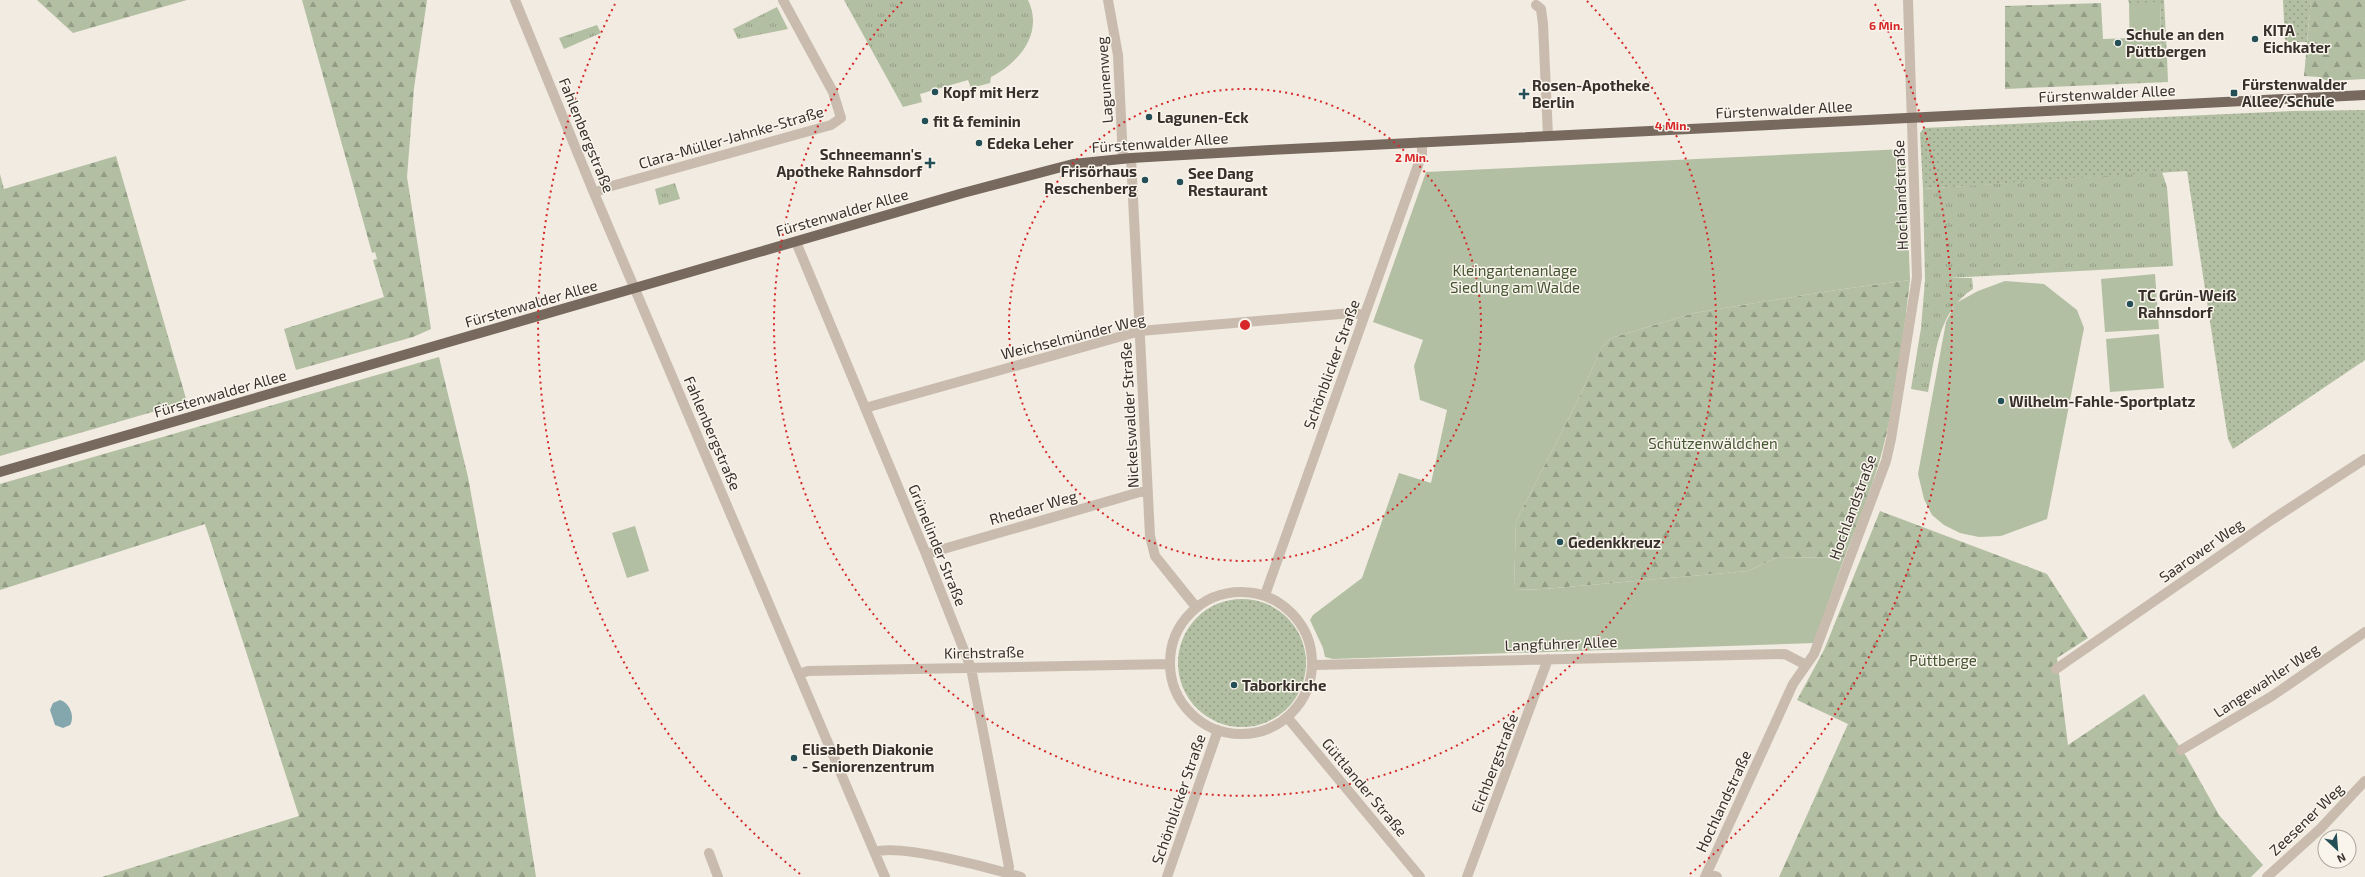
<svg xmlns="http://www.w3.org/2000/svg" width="2365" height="877" font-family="'Exo 2',sans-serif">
<defs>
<pattern id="grass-dots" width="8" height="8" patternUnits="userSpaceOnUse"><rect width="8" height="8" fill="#b3bfa2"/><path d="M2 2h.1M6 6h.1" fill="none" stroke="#939c84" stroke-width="1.8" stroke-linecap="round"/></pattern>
<pattern id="forest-firs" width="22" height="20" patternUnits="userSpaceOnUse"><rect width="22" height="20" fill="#b3bfa2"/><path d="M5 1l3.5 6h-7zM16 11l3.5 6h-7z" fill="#939c84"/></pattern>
<pattern id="park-tufts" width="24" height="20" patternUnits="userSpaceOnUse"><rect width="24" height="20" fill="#b3bfa2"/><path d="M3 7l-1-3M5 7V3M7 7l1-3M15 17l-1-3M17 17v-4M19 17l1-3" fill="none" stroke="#939c84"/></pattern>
</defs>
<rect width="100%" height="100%" fill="#f1ebe1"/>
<path fill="url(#grass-dots)" d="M2128,0H2164L2167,57L2162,58L2160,3H2129Z
M2283,0H2311L2307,42H2285Z
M2365,110V360L2233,449L2228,439L2187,171L1923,189L1920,133L1924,128L2293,111Z
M1178 663a64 64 0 1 1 128 0a64 64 0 1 1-128 0Z"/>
<path fill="url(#forest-firs)" d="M37,0H187L73,33Z
M302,0H427L414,88L407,177L431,329L413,337L296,370L284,329L384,297L373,260L377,259L375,252L372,253Z
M2311,0H2365V79L2327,81L2319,77L2304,76Z
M2101,3L2103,39L2130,38L2131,59L2167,57L2168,82L2005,89V6Z
M116,156L187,402L0,456V174L4,189Z
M1910,280C1903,338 1897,396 1882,452C1872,488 1858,523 1844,558L1778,557L1748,571L1544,589L1514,590L1516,521L1578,400L1602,347L1611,338L1694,313L1836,290Z
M439,357L468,477L504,674L536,877H102L299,816L205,524L0,590V484Z
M1880,511L2047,574L2088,638L2057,658L2068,745L2144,694L2186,756L2219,815L2263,865L2251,877H1779L1848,724L1797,700L1824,650Z"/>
<path fill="url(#park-tufts)" d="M844,0H1028C1044,33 1019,63 991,77L990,83L971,88L968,80L920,94L922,102L903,107Z
M777,7L788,29L738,39L733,29Z
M597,25L601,33L564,49L559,38Z
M2162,172L2167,187L2173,266L1948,278H1972L1973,289C1937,312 1936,354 1928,392L1911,389L1921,328L1925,280L1923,189Z
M675,183L680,199L659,205L655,189Z"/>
<path fill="#b3bfa2" d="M2160,2L2162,58L2130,59L2129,3Z
M1905,149L1910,280L1836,290L1694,313L1611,338L1602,347L1578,400L1516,521L1514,590L1544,589L1748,571L1778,557L1844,558L1814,643L1333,659L1325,657L1323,648L1310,620L1313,615L1362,578L1399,473L1431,483L1447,410L1420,400L1414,366L1423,340L1373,322L1426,172Z
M2155,274L2159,329L2105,332L2101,279Z
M2005,281L2044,284L2077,310L2084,328L2047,519L2001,536L1979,537L1960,533L1944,525L1932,515L1924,499L1918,474L1946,322L1956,303L1978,291Z
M2159,334L2164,388L2110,392L2106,339Z
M635,526L649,571L627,578L612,533Z"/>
<path fill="#83a7ac" d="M60,700C70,703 75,717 70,725L63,728L55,725L50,710L53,703Z"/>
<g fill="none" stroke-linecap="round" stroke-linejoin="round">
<path stroke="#c9bcae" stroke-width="10" d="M515,0L594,193L885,877
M1108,0L1118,55L1123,159
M1536,5L1541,9L1543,24L1548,136
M1131,158L1150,536L1155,556L1196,607
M594,193L608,187L831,125L841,118L833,92L783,0
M796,242L926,554L971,668L1009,867L1008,873
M865,408L1140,331L1352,313L1364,315
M926,554L1140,492H1148
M1170 663a71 71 0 1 1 142 0a71 71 0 1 1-142 0Z
M1265,595L1422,154V142
M1314,665L1785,654L1806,665
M2056,669L2273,519L2365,459
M799,674L808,671L1170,664
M1287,717L1420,877
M2181,750L2272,696L2365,632
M875,852C899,843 994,869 1021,877
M709,853L718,877
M1707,873L1717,877
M1167,877L1218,730
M1467,877L1548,659
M1705,877L1793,684L1814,654L1886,461L1891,439L1917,277L1908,0
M2267,877L2320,829L2365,781"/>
<path stroke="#78695e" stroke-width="10" d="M0,472L963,193L1073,164L1131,158L1270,150L2365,95"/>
</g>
<g fill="none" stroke="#d62828" stroke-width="2" stroke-dasharray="2 4">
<circle cx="1245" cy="325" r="236"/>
<path d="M1587 1A471 471 0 1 1 903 1"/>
<path d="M800 874A707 707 0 0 1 615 4M1875 4A707 707 0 0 1 1690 874"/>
</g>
<g fill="#254f56" stroke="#f9f5ed" stroke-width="1.5">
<circle cx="2255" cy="39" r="4"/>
<circle cx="2118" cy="43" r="4"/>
<circle cx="935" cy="92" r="4"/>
<rect x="2230" y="89" width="8" height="8" rx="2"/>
<path d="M1522 88h4v4h4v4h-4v4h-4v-4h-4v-4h4z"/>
<circle cx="1149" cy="117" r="4"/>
<circle cx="925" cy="121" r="4"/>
<circle cx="979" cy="143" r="4"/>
<path d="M928 157h4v4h4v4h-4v4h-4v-4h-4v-4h4z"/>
<circle cx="1145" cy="180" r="4"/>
<circle cx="1180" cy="182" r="4"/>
<circle cx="2130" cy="304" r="4"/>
<circle cx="2001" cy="401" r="4"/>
<circle cx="1560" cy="542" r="4"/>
<circle cx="1234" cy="685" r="4"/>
<circle cx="794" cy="758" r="4"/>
</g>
<g text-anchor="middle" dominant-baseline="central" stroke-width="3" stroke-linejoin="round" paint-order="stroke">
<g font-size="15" font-weight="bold" fill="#38302b" stroke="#f9f5ed" text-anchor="start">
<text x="2263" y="30">KITA<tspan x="2263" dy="17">Eichkater</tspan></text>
<text x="2126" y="34">Schule an den<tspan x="2126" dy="17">Püttbergen</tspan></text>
<text x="2242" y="84">Fürstenwalder<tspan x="2242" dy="17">Allee/Schule</tspan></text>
<text x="1532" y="85">Rosen-Apotheke<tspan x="1532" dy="17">Berlin</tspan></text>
<text x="943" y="92">Kopf mit Herz</text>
<text x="1157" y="117">Lagunen-Eck</text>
<text x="933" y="121">fit &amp; feminin</text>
<text x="987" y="143">Edeka Leher</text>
<text x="922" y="154" text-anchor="end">Schneemann's<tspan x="922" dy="17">Apotheke Rahnsdorf</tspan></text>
<text x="1137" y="171" text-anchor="end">Frisörhaus<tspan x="1137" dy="17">Reschenberg</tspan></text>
<text x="1188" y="173">See Dang<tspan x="1188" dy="17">Restaurant</tspan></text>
<text x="2138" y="295">TC Grün-Weiß<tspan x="2138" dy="17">Rahnsdorf</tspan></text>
<text x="2009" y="401">Wilhelm-Fahle-Sportplatz</text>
<text x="1568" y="542">Gedenkkreuz</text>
<text x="1242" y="685">Taborkirche</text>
<text x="802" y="749">Elisabeth Diakonie<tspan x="802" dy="17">- Seniorenzentrum</tspan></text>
</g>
<g font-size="15" fill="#38302b" stroke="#f9f5ed">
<text transform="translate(1104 80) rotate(-94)">Lagunenweg</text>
<text transform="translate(2107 93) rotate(-3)">Fürstenwalder Allee</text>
<text transform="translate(1784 109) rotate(-3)">Fürstenwalder Allee</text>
<text transform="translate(587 135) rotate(68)">Fahlenbergstraße</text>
<text transform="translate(731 137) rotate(-16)">Clara-Müller-Jahnke-Straße</text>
<text transform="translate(1160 142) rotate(-4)">Fürstenwalder Allee</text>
<text transform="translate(1900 195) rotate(-92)">Hochlandstraße</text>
<text transform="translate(842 212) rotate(-16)">Fürstenwalder Allee</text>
<text transform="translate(531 303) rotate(-16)">Fürstenwalder Allee</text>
<text transform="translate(1073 336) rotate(-14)">Weichselmünder Weg</text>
<text transform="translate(1331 364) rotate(-70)">Schönblicker Straße</text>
<text transform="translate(220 393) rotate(-16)">Fürstenwalder Allee</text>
<text transform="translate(1129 415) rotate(-93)">Nickelswalder Straße</text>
<text transform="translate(713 433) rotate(67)">Fahlenbergstraße</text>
<text transform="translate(1033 507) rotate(-16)">Rhedaer Weg</text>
<text transform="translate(1852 507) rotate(-70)">Hochlandstraße</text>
<text transform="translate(938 545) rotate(68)">Grünelinder Straße</text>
<text transform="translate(2201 550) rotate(-35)">Saarower Weg</text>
<text transform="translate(1561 643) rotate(-2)">Langfuhrer Allee</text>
<text transform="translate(984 652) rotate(-1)">Kirchstraße</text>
<text transform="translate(2266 680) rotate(-33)">Langewahler Weg</text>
<text transform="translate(1494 763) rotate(-69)">Eichbergstraße</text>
<text transform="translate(1365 787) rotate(50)">Güttlander Straße</text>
<text transform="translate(1178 799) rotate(-71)">Schönblicker Straße</text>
<text transform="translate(1723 801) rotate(-65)">Hochlandstraße</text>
<text transform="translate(2306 819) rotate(-44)">Zeesener Weg</text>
</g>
<g font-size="15" fill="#455431" stroke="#f9f5ed">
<text x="1515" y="270">Kleingartenanlage<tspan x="1515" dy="17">Siedlung am Walde</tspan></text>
<text x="1713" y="443">Schützenwäldchen</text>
<text x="1943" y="660">Püttberge</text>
</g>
</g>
<circle cx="1245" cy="325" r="6" fill="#d62828" stroke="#f9f5ed" stroke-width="2"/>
<g font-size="12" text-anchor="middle" font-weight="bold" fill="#d62828" stroke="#f9f5ed" stroke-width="3" stroke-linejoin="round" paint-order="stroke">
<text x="1886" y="30">6 Min.</text>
<text x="1672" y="130">4 Min.</text>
<text x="1412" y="162">2 Min.</text>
</g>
<g transform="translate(2337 849) rotate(154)"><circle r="19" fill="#f9f5ed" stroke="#aca69f"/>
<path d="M0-3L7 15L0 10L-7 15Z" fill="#254f56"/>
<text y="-6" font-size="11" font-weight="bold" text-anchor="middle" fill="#38302b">N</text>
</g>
</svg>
